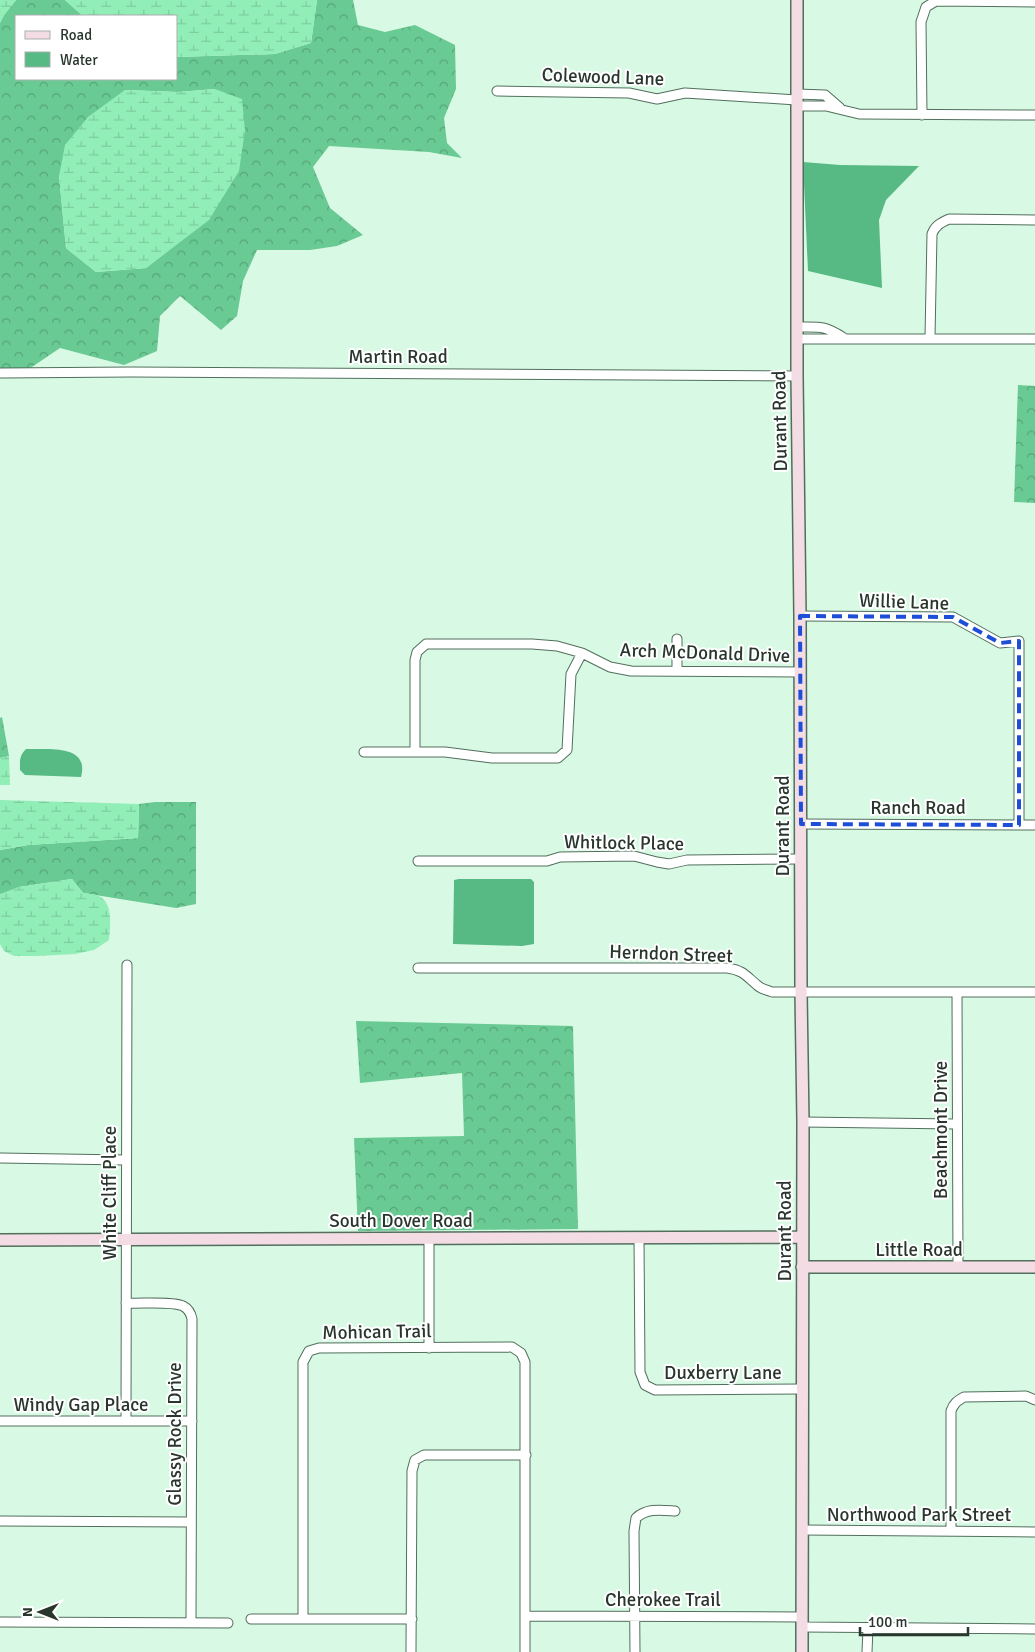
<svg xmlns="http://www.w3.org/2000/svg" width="1035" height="1652" font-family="Signika,sans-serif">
<defs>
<pattern id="forest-crowns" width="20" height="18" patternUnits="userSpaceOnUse" patternTransform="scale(1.25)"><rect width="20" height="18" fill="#69ca93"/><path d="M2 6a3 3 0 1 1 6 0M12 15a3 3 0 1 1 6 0" fill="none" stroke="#56a578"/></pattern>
<pattern id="wetland-marsh" width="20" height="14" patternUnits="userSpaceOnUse" patternTransform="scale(1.25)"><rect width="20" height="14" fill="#91eeb7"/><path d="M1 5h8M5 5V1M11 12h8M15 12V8" fill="none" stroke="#7dcd9e"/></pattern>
</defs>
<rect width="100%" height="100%" fill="#d8f9e3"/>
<path fill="url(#forest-crowns)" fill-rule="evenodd" d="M16,0H65L83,16H16V79H176V57L275,54L311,43L317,0H353L358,25L385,32L415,25L455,45L456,89L444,118L447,143L462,158L429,152L329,146L313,167L330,208L363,235L337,246L310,250H257L243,281L237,316L221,330L180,296L160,316L157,351L124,365L60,348L29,369H0V23L4,15ZM215,89L209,219L146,268L96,272L66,248L59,176L125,90L178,92Z
M1018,385L1035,386V503L1014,502Z
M2,717L9,756L0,758V718Z
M155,802H196V904L176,908L83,893L72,879L19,887L0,895V850L28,845L138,838L139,804Z
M356,1021L573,1026L578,1229L358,1231L354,1138L464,1136L462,1073L360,1083Z"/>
<path fill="url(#wetland-marsh)" d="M0,0H16L4,15L0,23Z
M65,0H317L311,43L275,54L176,57V16H83Z
M215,89L242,99L245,130L239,171L209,220L146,268L96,272L66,248L59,176L65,145L88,117L125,90L178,92Z
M9,756L10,785H0V758Z
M0,800L139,804L138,838L28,845L0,850Z
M72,879L83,893C88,894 95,894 99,896C114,904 110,927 109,940L94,950L75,954L37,956H14L4,951L0,944V894L19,887Z"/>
<path fill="#57b983" d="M803,162L840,165L919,166L886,200L879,220L882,288L808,271Z
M26,749C46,750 90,743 81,777L25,775L20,770C20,761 19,756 26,749Z
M459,879H531L534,882V944L522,946L453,944L454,884V880Z"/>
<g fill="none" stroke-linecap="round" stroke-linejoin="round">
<defs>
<path id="street" d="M497,91L629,93L657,99L685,93L797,100
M797,94L825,95L840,108
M797,106H826L859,114L1035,115
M922,115L921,22L926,7L936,1L1035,2
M797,327C820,327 824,325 844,338
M930,338L932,234C935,226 940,223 949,219L1035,220
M797,339H1035
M0,373L132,372L797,376
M800,616L953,617L1000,643L1019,641V825
M677,671V639
M364,752H445L492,758H558L567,750L571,674L582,653
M415,752V660L417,652L426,644H532L557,646L582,653L610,667L631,671L800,672
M801,824L1035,825
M418,861H547L560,857L634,856L657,862L669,864L687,860L801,859
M418,968H727C743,970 746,976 757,985C761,989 767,990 772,992H1035
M957,993L958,1267
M803,1122L956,1124
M0,1158L126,1160
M429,1238V1348
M639,1238L640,1372L645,1385L655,1390L802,1389
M126,1303C140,1304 172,1301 183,1306C189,1309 191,1314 192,1319L191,1623
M0,1421H192
M126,1421L127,965
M0,1521L191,1522
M802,1530L1035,1532
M951,1531V1411C954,1403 957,1401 964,1397L1026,1396L1035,1400
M525,1616L802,1617
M251,1619H412
M303,1619V1362L309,1351L319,1348L512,1347L521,1353L525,1362V1652
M0,1622L228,1623
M802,1627L1035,1629
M411,1652L412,1471L415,1460L424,1455H526
M635,1652L634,1531L636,1518C647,1508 660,1510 675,1511
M867,1652L868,1628"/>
<path id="secondary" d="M797,0V376L800,616L801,992L803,1122L802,1652
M0,1240L802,1237
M802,1267H1035"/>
</defs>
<use href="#street" stroke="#526f5d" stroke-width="11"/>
<use href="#secondary" stroke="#526f5d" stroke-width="14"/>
<use href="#street" stroke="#fff" stroke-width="9"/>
<use href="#secondary" stroke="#f3dce4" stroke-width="11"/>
</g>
<path fill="none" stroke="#1d4ed8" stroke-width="4" stroke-dasharray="10 6" stroke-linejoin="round" d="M800,616L953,617L1000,643L1019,641V825L801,824Z"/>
<g text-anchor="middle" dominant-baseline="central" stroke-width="4" stroke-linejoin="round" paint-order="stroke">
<g font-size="19" fill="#29362e" stroke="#fff">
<text transform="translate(603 77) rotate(2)">Colewood Lane</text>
<text x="398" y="357">Martin Road</text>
<text transform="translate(780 421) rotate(-91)">Durant Road</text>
<text transform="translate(904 602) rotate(2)">Willie Lane</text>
<text transform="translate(705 653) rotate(2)">Arch McDonald Drive</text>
<text x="918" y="808">Ranch Road</text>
<text transform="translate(783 826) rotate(-90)">Durant Road</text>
<text transform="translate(624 843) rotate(1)">Whitlock Place</text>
<text transform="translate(671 954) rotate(2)">Herndon Street</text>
<text transform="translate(941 1130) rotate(-90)">Beachmont Drive</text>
<text transform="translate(110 1193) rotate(-90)">White Cliff Place</text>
<text x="401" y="1221">South Dover Road</text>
<text transform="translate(785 1231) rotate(-90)">Durant Road</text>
<text x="919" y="1250">Little Road</text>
<text transform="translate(377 1332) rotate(-1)">Mohican Trail</text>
<text x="723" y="1373">Duxberry Lane</text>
<text x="81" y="1405">Windy Gap Place</text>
<text transform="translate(175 1434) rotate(-90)">Glassy Rock Drive</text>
<text x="919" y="1515">Northwood Park Street</text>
<text x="663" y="1600">Cherokee Trail</text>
</g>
</g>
<rect x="15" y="15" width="162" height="65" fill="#ffffff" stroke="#a9afab"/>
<rect x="25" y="31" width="25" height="8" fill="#f3dce4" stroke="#a9afab"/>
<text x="60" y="40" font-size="15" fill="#29362e">Road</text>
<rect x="25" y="52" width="25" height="15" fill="#57b983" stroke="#a9afab"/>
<text x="60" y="65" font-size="15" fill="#29362e">Water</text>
<g transform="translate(40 1612) rotate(270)" stroke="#ffffff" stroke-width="4" paint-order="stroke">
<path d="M0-4L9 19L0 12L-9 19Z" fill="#29362e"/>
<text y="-8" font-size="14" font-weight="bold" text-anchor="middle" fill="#29362e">N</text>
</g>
<path d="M860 1627v8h108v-8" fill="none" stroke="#29362e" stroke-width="2.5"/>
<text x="868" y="1627" font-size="15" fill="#29362e" stroke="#ffffff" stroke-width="4" paint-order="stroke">100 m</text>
</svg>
